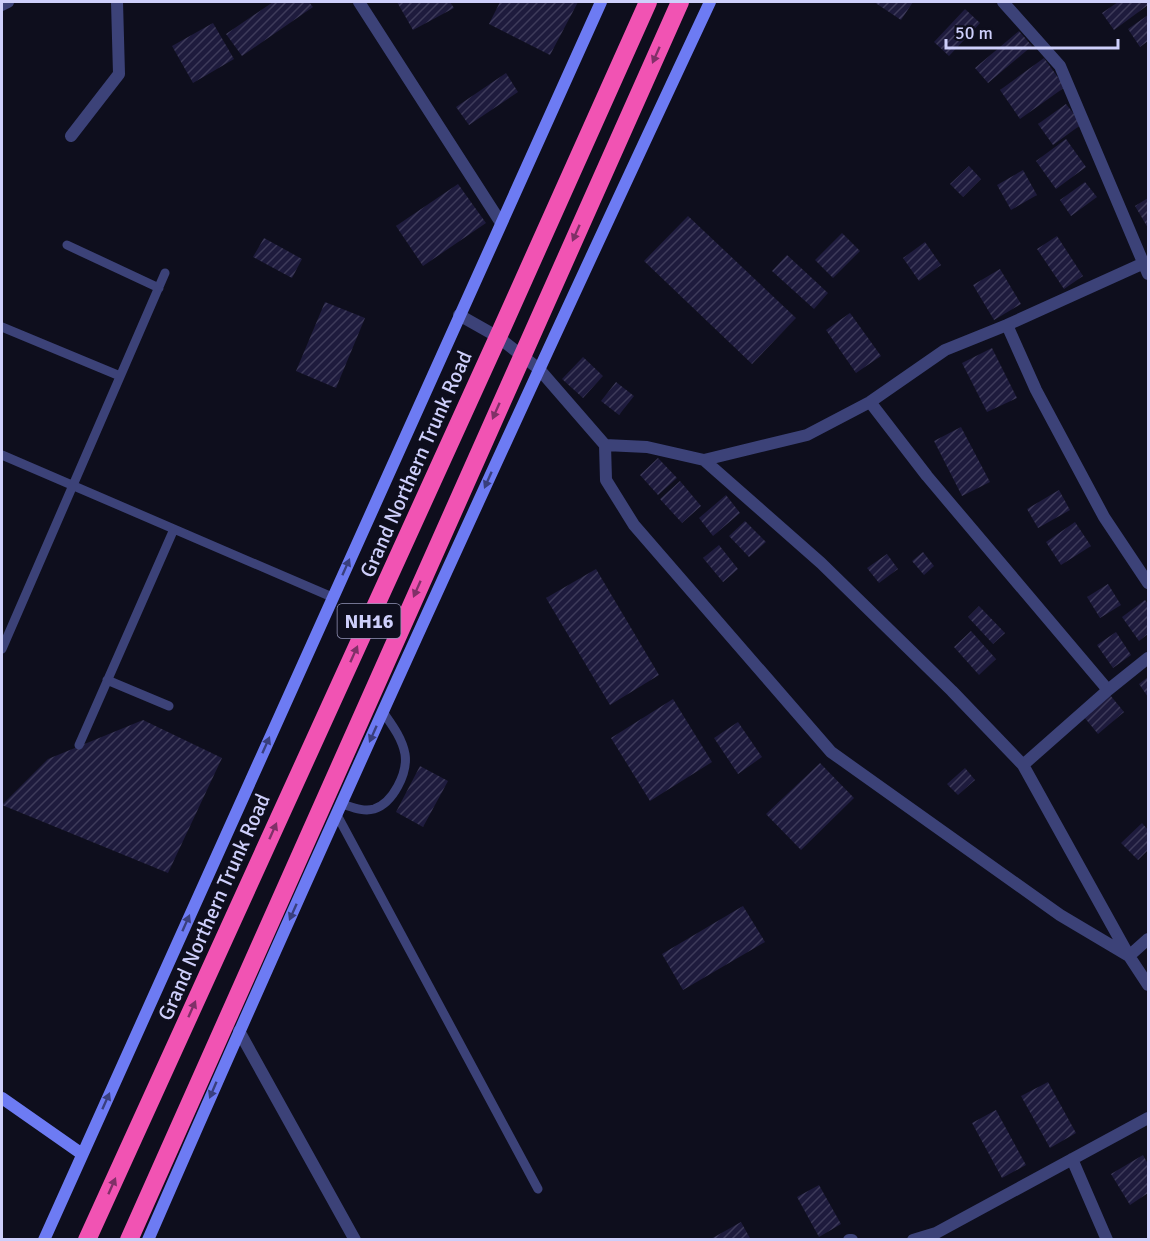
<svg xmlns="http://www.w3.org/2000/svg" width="1150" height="1241" font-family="Signika,sans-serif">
<defs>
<pattern id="building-hatch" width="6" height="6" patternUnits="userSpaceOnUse" patternTransform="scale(1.5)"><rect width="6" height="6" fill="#1e1b3d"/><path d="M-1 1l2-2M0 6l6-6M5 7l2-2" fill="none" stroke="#3e3b5a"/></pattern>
</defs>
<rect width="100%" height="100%" fill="#0e0e1d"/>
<path fill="url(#building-hatch)" d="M273,2H309L313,7L242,56L226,34Z
M397,2H450L454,8L413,30Z
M500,2H578L550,55L489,24Z
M874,2H913L901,20Z
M1118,2H1148V5L1114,30L1102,13Z
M965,9L980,23L949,56L934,42Z
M1148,15V41L1140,47L1128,29Z
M213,23L234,59L193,83L172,46Z
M1019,31L1032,46L988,83L975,68Z
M1044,58L1065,87L1020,119L1000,90Z
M506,73L518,92L469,125L456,107Z
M1066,104L1082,124L1053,145L1038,124Z
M1066,139L1086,167L1056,189L1036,161Z
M969,166L981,179L963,197L950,184Z
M1023,170L1037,195L1011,210L997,185Z
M1085,182L1097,197L1071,216L1060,200Z
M458,184L486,223L423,266L396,226Z
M1148,198V228L1135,206Z
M688,216L796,318L752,364L644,261Z
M842,233L860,251L833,278L815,260Z
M1057,236L1083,276L1064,289L1037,249Z
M264,238L302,259L292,278L253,257Z
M925,242L941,265L919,281L903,258Z
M787,255L828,293L814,309L772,271Z
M1000,269L1021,304L994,320L973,285Z
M325,302L365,318L336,388L296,371Z
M850,313L881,356L856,373L826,330Z
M992,348L1017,398L987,412L962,363Z
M583,357L603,376L583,398L562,379Z
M616,382L634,396L619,415L601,401Z
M961,427L990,482L962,496L934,441Z
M658,458L677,478L658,495L640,475Z
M680,481L701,506L682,523L660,499Z
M1059,490L1070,510L1038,528L1027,509Z
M726,495L740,513L713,536L699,518Z
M745,521L766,542L749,557L729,536Z
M1075,522L1091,546L1061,565L1046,542Z
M719,545L738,569L723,582L703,558Z
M923,552L934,566L924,575L912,561Z
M887,554L898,569L879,583L867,568Z
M596,569L659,675L610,705L546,598Z
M1108,584L1121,605L1100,618L1087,597Z
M1145,600L1148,604V634L1139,641L1122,617Z
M979,606L1005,633L993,644L968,617Z
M971,631L996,659L979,675L954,647Z
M1116,632L1131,655L1113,668L1097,645Z
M1148,677V697L1139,684Z
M1110,695L1124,712L1098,734L1084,717Z
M673,699L712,762L650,801L611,738Z
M143,720L222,758L168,873L2,805L48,759Z
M738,722L762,757L738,774L714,738Z
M820,763L854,798L801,850L766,814Z
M420,766L448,781L423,827L396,812Z
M965,768L975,780L958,795L947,784Z
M1142,823L1148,830V850L1138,860L1121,843Z
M743,906L765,942L683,990L662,954Z
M1048,1082L1076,1133L1050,1148L1021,1096Z
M996,1110L1026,1165L1002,1178L972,1123Z
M1143,1155L1148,1164V1193L1130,1205L1111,1174Z
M819,1185L841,1224L819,1237L797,1197Z
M741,1222L751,1240H709Z"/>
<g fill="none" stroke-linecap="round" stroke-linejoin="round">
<path stroke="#3c4278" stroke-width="9" d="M67,245L159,288
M2,327L120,376
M2,455L332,597
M2,649L165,273
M107,680L169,706
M79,745L174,529
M342,804C352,807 363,812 374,809C393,803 408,773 405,754C402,738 392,725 383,712
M337,815L538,1189"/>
<path stroke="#3c4278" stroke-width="12" d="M359,2L501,223
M1003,2L1060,66L1148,274
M2,5L8,2
M71,136L119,74L117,2
M459,315L498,337L539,369L605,445L606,480L634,525L831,752L1060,915L1129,956L1148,985
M1007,325L1036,390L1104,517L1148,583
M870,402L927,476L1108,690
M605,445L647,447L704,460L807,435L870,402L945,350L1007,325L1144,263
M704,460L821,563L952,691L1023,765L1108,690L1148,658
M1023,765L1129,956L1148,939
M239,1031L355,1240
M1072,1159L1107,1240
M849,1240H852
M913,1240L936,1233L1148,1118"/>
<path stroke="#6d7bf3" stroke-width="12" d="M2,1098L82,1154
M44,1240L601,2
M148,1240C329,824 518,412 710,2"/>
<path stroke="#f153b3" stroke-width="18" d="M87,1240L498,337L648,2
M129,1240L680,2"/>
</g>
<defs><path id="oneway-solid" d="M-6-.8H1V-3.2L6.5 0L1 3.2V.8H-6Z" transform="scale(1.5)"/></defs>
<g fill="#803068">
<use href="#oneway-solid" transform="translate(656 55) rotate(114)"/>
<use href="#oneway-solid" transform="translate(576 233) rotate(114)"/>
<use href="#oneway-solid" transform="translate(496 411) rotate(114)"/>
<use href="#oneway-solid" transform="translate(417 589) rotate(114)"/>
<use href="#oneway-solid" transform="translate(354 654) rotate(-66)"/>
<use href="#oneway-solid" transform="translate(273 831) rotate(-66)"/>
<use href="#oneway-solid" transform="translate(192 1009) rotate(-66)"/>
<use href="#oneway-solid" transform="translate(112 1186) rotate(-66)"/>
</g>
<g fill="#393f7d">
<use href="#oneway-solid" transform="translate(488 480) rotate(114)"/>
<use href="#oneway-solid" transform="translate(346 567) rotate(-66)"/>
<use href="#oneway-solid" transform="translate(373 734) rotate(114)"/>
<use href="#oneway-solid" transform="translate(266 745) rotate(-66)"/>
<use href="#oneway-solid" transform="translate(293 912) rotate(114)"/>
<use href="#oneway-solid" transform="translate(186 923) rotate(-66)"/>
<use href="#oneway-solid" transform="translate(213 1090) rotate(113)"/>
<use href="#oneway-solid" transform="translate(106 1101) rotate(-66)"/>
</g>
<g text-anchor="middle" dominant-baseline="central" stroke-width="6" stroke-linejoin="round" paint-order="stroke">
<rect fill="#0e0e1d" stroke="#9495b8" stroke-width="1.5" x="337.5" y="604" width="63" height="34" rx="4.5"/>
<g font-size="20" font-weight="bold" fill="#cecffb">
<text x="369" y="621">NH16</text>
</g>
<g font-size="21" fill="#cecffb" stroke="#0e0e1d">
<text transform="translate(416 464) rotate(-66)">Grand Northern Trunk Road</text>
<text transform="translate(214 907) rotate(-66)">Grand Northern Trunk Road</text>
</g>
</g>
<rect width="1150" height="1241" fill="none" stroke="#cecffb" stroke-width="6"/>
<path d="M946 39v9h172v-9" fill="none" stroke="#cecffb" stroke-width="3"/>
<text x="955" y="39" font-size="18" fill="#cecffb" stroke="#0e0e1d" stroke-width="4.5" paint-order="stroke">50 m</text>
</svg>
